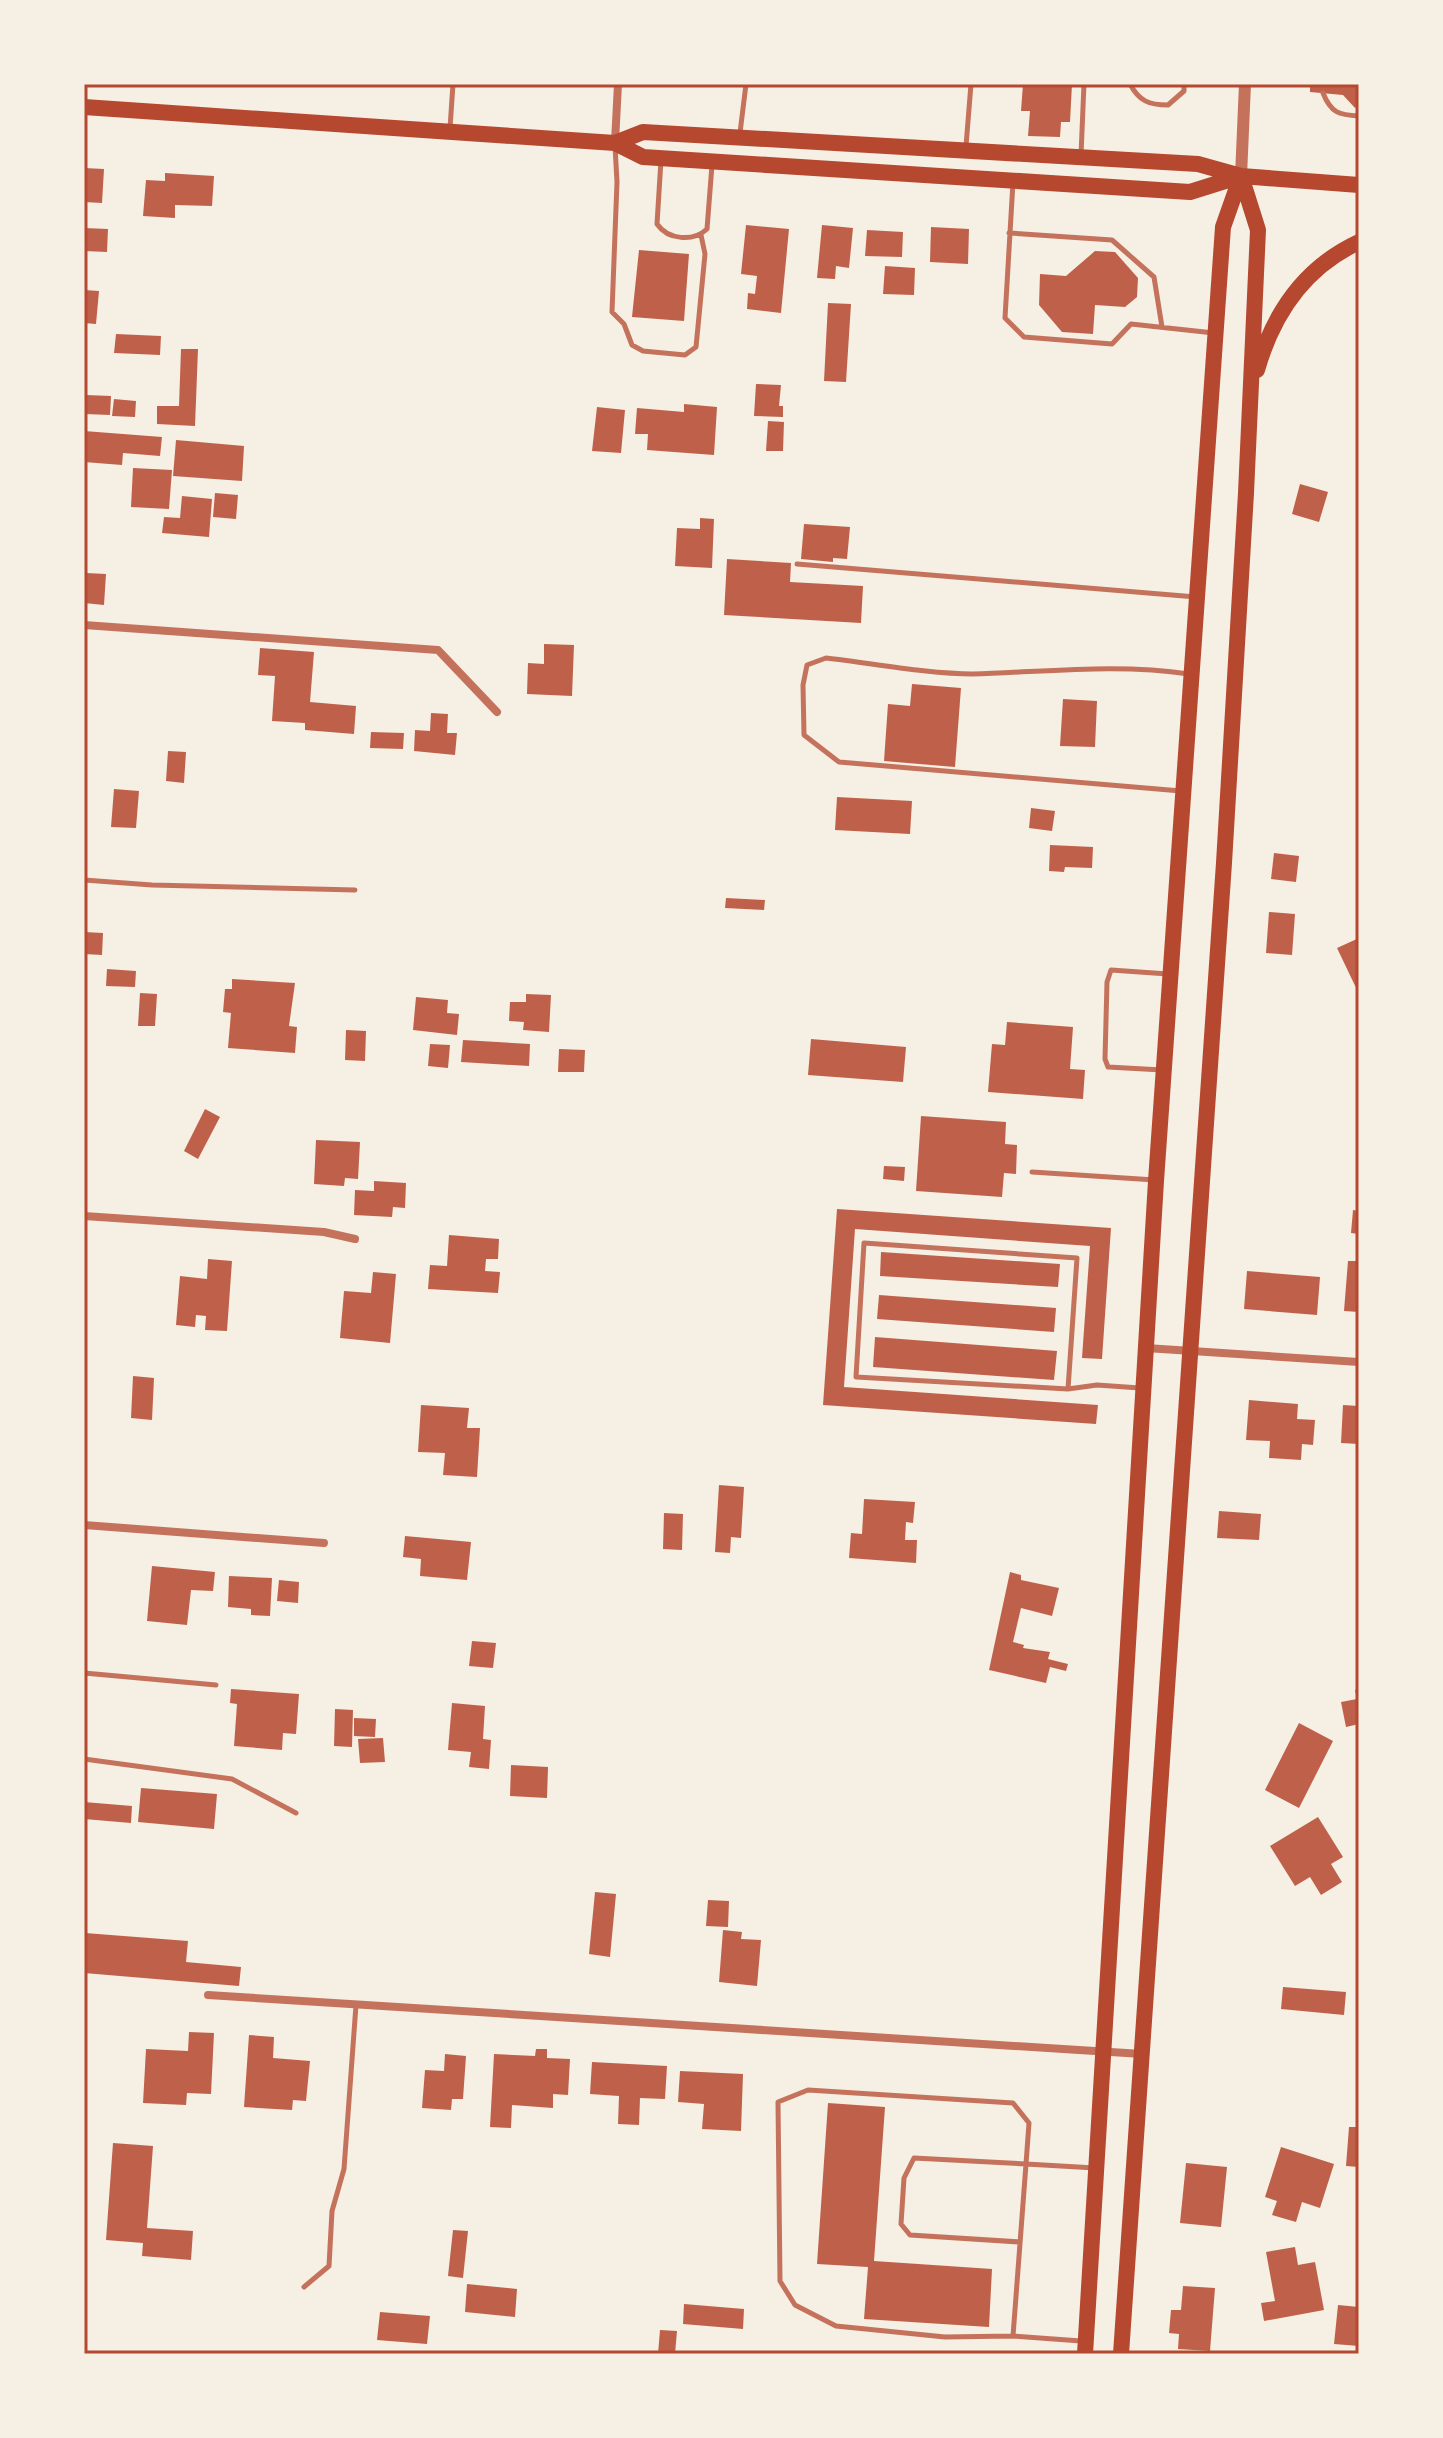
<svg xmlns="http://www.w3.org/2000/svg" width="1443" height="2438" font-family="'Noto Serif',serif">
<rect width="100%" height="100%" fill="#f6efe4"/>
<path fill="#bf614a" d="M1023,84H1072L1070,122H1061L1060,137L1028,136L1030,111H1021Z
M1310,84H1359V104L1355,108L1343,95L1310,92Z
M84,168L104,169L102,203L84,202Z
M165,173L214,176L212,206L175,205V218L143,216L146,180L165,181Z
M746,225L789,229L781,313L747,309L748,293L755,294L757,276L741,274Z
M822,225L853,228L849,268L836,266L835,279L817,278Z
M931,227L969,229L968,264L930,262Z
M84,228L108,229L107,252L84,251Z
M867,230L903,232L902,257L865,256Z
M639,250L689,254L684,321L632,317Z
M1095,251L1115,252L1138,278L1137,297L1125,307L1095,305L1093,334L1062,332L1039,305L1040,274L1066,276Z
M885,266L915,268L914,295L883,294Z
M84,290L99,291L96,324L84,323Z
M828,303L851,304L846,382L824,381Z
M116,334L161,336L160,355L114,353Z
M181,349H198L195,426L157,424V406H179Z
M756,384L781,385L779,406H783V417L754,416Z
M86,395L111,396L110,415L85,414Z
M114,399L136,401L135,417L112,416Z
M684,404L717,407L714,455L647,450L648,434H635L637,408L684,412Z
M597,407L625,410L621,453L592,451Z
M768,421L784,422L783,451H766Z
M84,431L162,437L160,456L123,453L122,465L84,462Z
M176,440L244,446L242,481L173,476Z
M133,468L172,470L169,509L131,507Z
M1300,484L1328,492L1319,522L1292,514Z
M215,493L238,495L236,519L213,517Z
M182,496L212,499L209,537L162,533L164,517L180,518Z
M700,518L714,519L712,568L675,566L677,528L700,529Z
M804,524L850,527L847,559L833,558V562L801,559Z
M727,559L791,563L790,582L863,586L861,623L724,615Z
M84,562L87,563L86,573L106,574L104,605L84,603Z
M544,644L574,645L572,696L527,694L528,663L544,664Z
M260,648L314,652L310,702L356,706L354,734L305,730V723L272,721L275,676L258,675Z
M912,684L961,688L955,767L884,761L888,704L910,706Z
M1063,699L1097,701L1095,747L1060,746Z
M431,713L448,714L447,733H457L455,755L414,751L415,730L430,731Z
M371,732L404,733L403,749L370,748Z
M168,751L186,752L184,783L166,781Z
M114,789L139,791L136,828L111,827Z
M837,797L912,801L910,834L835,830Z
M1031,808L1055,811L1052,831L1029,828Z
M1050,845L1093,847L1092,868L1065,867L1064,872L1049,871Z
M1274,853L1299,856L1296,882L1271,879Z
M726,898L765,900L764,910L725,908Z
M1269,912L1295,914L1292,955L1266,953Z
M84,932L103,933L102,955L84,954Z
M1359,938V994L1337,948Z
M107,969L136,971L135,987L106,986Z
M232,979L295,983L289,1026L297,1027L295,1053L228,1048L231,1013L223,1012L225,989H232Z
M140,993L157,994L155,1026H138Z
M526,994L551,995L549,1032L523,1030L524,1022L509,1021L510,1002H526Z
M416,997L448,1000L447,1013L459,1014L457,1035L413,1030Z
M1007,1022L1073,1027L1070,1069L1085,1070L1083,1099L988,1092L992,1044L1005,1045Z
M346,1030L366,1031L365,1061L345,1060Z
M811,1039L906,1047L903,1082L808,1075Z
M463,1040L530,1044L529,1066L461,1062Z
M430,1044L450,1045L448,1068L428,1066Z
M559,1049L585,1050L584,1072H558Z
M205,1109L220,1117L198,1159L184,1151Z
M921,1116L1006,1122L1005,1144L1017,1145L1016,1174L1004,1173L1002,1197L916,1191Z
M316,1140L360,1142L358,1179L345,1178L344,1186L314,1184Z
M884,1166L905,1167L904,1181L883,1179Z
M374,1181L406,1183L405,1208L393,1207L392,1217L354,1215L355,1190L374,1191Z
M837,1209L1111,1228L1102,1359L1082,1358L1090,1246L855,1229L844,1387L1098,1405L1096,1424L823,1405Z
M1353,1210L1359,1211V1234L1351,1233Z
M449,1235L499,1239L498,1259H486L485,1271L500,1272L498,1293L428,1289L430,1265L447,1266Z
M881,1252L1060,1264L1058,1287L880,1276Z
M208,1259L232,1261L227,1331L205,1330L206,1316L196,1315L195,1327L176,1325L180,1276L207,1279Z
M1348,1261H1359V1312L1344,1311Z
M1247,1271L1320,1277L1317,1315L1244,1309Z
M373,1272L396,1274L390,1343L340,1338L344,1291L371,1293Z
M879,1295L1056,1308L1054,1332L877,1319Z
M875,1337L1057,1351L1054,1380L873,1367Z
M133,1376L154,1378L152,1420L131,1418Z
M1249,1400L1298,1404L1297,1419L1315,1420L1313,1445L1302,1444L1301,1460L1269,1458L1270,1441L1246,1440Z
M421,1405L469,1408L467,1428H480L477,1477L443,1475L445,1453L418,1452Z
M1343,1405L1359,1406V1444L1341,1443Z
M719,1485L744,1487L741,1538L731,1537L730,1553L715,1552Z
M864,1499L915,1502L913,1523L906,1522L905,1540H917L916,1563L849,1558L851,1533L862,1534Z
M1219,1511L1261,1514L1259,1540L1217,1538Z
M664,1513L683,1514L682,1550L663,1549Z
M405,1536L471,1542L467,1580L420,1576L421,1559L403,1557Z
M152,1566L215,1572L213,1591L191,1590L187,1625L147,1621Z
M1010,1572L1021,1575V1580L1059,1588L1052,1616L1021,1608L1013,1642L1024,1645L1023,1648L1050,1652L1048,1659L1068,1664L1066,1671L1050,1667L1046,1683L989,1670Z
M229,1576L272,1578L270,1616L251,1615V1609L228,1607Z
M279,1580L299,1582L298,1603L277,1601Z
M472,1641L496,1643L493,1668L469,1666Z
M231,1689L299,1694L296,1734L283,1733L282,1750L234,1746L237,1704L230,1703Z
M1359,1689V1724L1346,1727L1341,1702L1357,1699L1355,1690Z
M452,1703L485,1706L483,1739L491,1740L489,1769L469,1767L471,1752L448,1750Z
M335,1709L353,1710L352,1747L334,1746Z
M354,1718L376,1719L375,1737L354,1736Z
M1299,1723L1333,1741L1299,1808L1265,1790Z
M383,1738L385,1762L360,1763L358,1739Z
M511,1765L548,1767L547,1798L510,1796Z
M141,1788L217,1794L214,1829L138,1822Z
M84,1802L132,1806L131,1823L84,1819Z
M1318,1817L1343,1857L1331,1864L1342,1882L1321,1895L1310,1877L1295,1886L1270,1846Z
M595,1892L616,1894L610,1957L589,1954Z
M708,1900L729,1901L728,1927L706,1926Z
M723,1930L742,1932L741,1939L761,1940L757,1986L719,1982Z
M85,1933L188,1941L186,1962L241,1967L239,1986L84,1973Z
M1283,1987L1346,1992L1344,2015L1281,2009Z
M189,2032L214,2033L211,2094L187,2093L186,2105L143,2103L146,2049L188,2051Z
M249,2035L274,2037L273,2058L310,2061L306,2101L293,2100L292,2110L244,2107Z
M536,2049H547V2058L570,2059L568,2095L553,2094V2108L512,2105L511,2128L490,2127L494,2054L535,2056Z
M445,2054L466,2056L463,2099H452L451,2110L422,2108L425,2070L444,2071Z
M592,2062L667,2066L665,2099L640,2098L639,2125L618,2124L619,2096L590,2094Z
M680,2071L743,2074L741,2131L702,2129L704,2104L678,2102Z
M828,2103L885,2107L874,2261L992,2269L989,2327L864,2319L868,2267L817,2264Z
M1349,2127H1359V2167L1346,2166Z
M113,2143L153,2146L147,2228L193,2231L191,2260L142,2256L143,2243L106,2240Z
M1281,2147L1334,2164L1320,2208L1302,2202L1296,2222L1272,2215L1277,2201L1265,2197Z
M1186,2163L1227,2167L1221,2227L1180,2223Z
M453,2230L468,2231L463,2278L448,2276Z
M1295,2247L1298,2265L1315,2262L1324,2310L1264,2321L1261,2303L1275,2301L1266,2252Z
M467,2284L517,2289L515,2317L465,2312Z
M1183,2286L1215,2288L1210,2351L1178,2349L1179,2334L1169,2333L1171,2310H1181Z
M684,2304L744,2309L743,2329L683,2324Z
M1338,2305L1359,2307V2346L1334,2344Z
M380,2312L430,2316L427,2344L377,2340Z
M660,2330L677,2331L675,2354H658Z"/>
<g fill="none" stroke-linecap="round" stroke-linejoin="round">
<path stroke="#c5725c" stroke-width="5" d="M1130,84C1139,101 1149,105 1168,105L1184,91V84
M1323,93C1331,113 1339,115 1359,116
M450,128L453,84
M740,133L746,84
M615,146L617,182L612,312L624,324L632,345L643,351L685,355L696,347L705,254L701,235
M966,146L971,84
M1081,155L1084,84
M661,160L657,224C668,240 693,242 707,229L712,165
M1013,182L1005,318L1024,337L1112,344L1131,324L1214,333
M1009,233L1112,240L1154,277L1162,327
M797,564L1196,597
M1181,791L839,762L804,735L803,685L807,665L826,658C871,663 928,674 973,674C1045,672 1117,663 1189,674
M84,880L152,885L355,890
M1162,1070L1108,1067L1105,1059L1107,982L1111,970L1168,974
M1032,1172L1155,1180
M1068,1389L1077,1258L864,1243L856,1377L1068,1389L1097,1385L1140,1388
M84,1673L216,1685
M84,1759L232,1779L296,1813
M304,2287L329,2266L332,2211L344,2169L356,2005
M1013,2336L945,2337L836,2326L795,2305L780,2281L778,2102L808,2090L1013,2103L1029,2123L1026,2164L914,2158L904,2178L901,2224L910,2235L1020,2242
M1081,2341L1013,2336L1026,2164L1095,2168"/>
<path stroke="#c5725c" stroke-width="8" d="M615,142L618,84
M84,625L438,650L497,712
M84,1216L324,1232L355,1239
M1146,1348L1359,1362
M84,1525L324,1543
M208,1995L1142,2054"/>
<path stroke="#c5725c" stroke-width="12" d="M1241,176L1245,84"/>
<path stroke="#b5482f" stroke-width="16" d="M84,107L615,143L643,157L1190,192L1241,176
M615,143L643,132L1198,164L1241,176L1359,185
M1257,370C1273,314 1305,267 1359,242
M1085,2354L1156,1181L1223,227L1241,176
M1121,2354L1224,863L1246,493L1258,230L1241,176"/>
</g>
<rect width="1443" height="2438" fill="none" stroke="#f6efe4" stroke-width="172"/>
<rect x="86" y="86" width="1271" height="2266" fill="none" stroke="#b5482f" stroke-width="3"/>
</svg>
